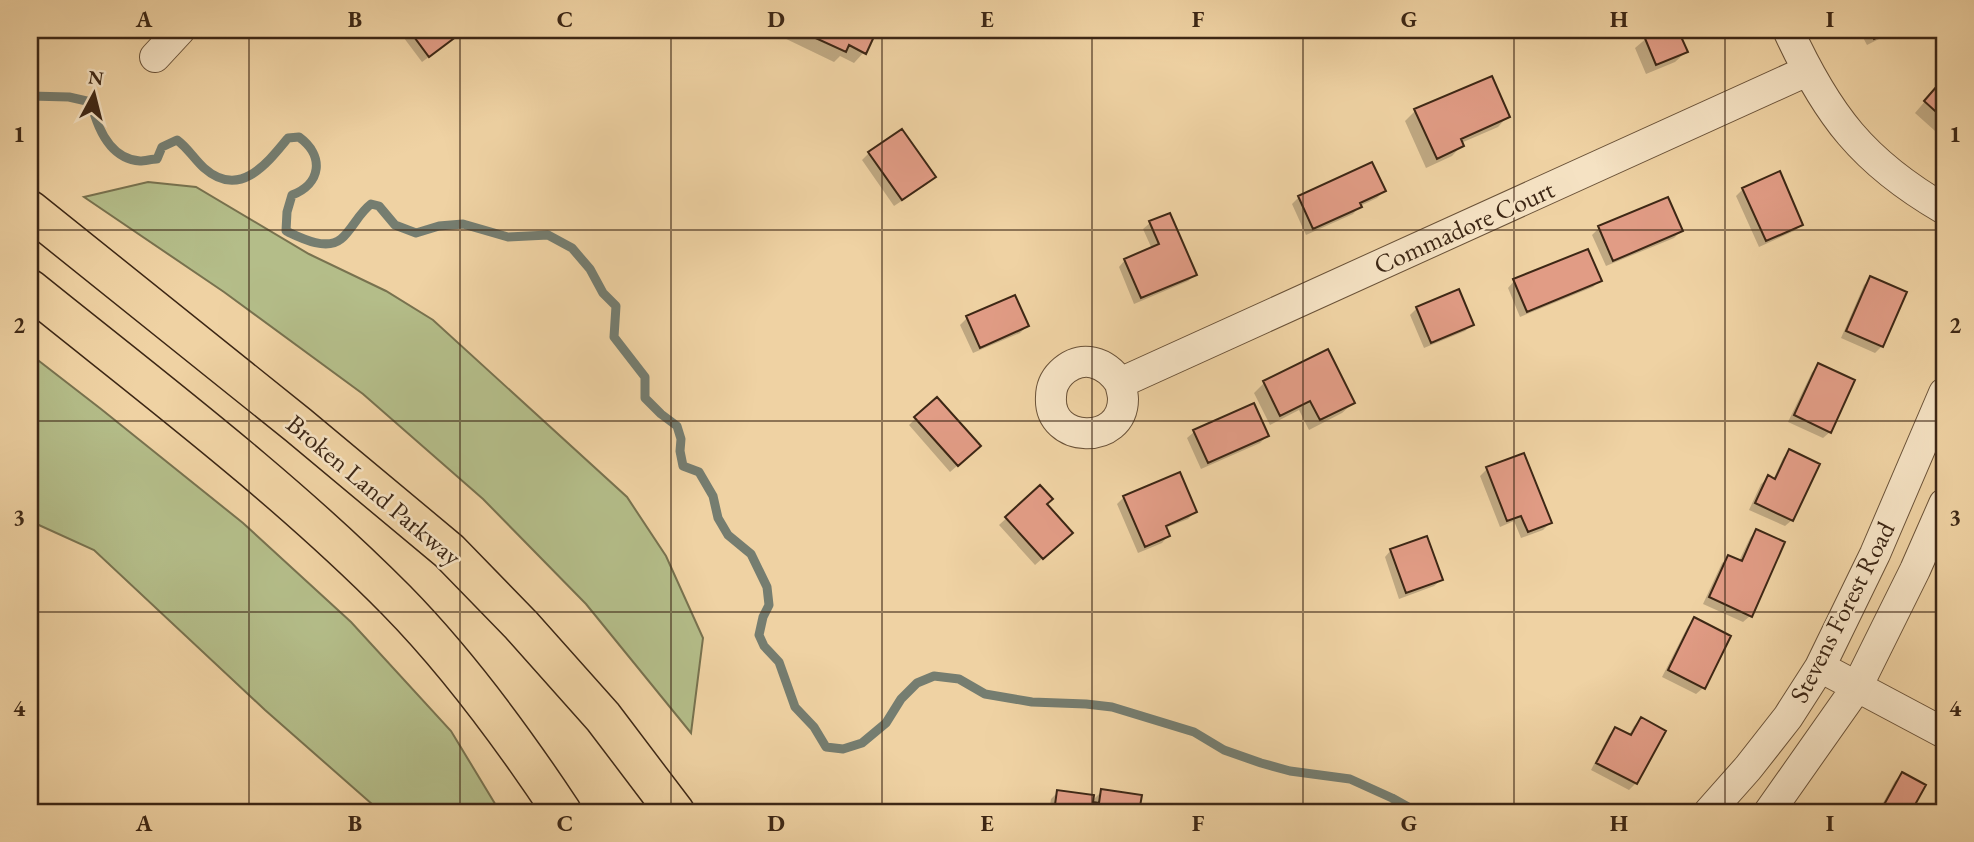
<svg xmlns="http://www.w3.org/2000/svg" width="1974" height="842" font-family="'EB Garamond',serif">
<rect width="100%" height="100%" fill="#efd2a3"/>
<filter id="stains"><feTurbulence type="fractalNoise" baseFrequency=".00286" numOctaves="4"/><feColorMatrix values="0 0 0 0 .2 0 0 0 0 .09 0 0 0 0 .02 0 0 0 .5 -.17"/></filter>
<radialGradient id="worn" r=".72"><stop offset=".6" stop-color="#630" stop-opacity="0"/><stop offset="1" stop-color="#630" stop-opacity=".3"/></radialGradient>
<path fill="#b4bd89" stroke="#78724f" stroke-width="2" d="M148,182L196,187L309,254L386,291L433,320L627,497L666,556L703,638L691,733L586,604L483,499L363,394L224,292L84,197Z
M30,354L101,409L243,523L351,622L451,731L500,812H381L265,710L94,550L30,521Z"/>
<path fill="#0003" d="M405,30H465L422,62L401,34Z
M783,30H872L875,31L864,52L854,63L840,56L834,62L780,36Z
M1645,30H1676L1686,52L1675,62L1646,74L1635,48L1648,37Z
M1859,30H1897L1867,45Z
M1944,79V139L1915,113Z
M1415,111L1508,116L1498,127L1461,143L1462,145L1452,156L1426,168L1405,121Z
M869,153L933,177L927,184L894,206L862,160Z
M1743,189L1801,225L1794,231L1759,247L1736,196Z
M1384,191L1377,198L1360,206L1353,214L1306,235L1292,204L1299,197Z
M1150,223L1195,275L1188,281L1134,304L1119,267L1125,260L1152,249L1143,229Z
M1599,228L1681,231L1674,238L1606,266L1592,235Z
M1871,278L1882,346L1875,353L1841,338L1864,285Z
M1600,280L1593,287L1520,317L1508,288L1514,281Z
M1417,308L1472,324L1465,331L1424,348L1410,315Z
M967,318L1027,326L1020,333L973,353L960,325Z
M1819,365L1830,432L1823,438L1788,422L1812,372Z
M1264,383L1353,403L1342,413L1309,430L1299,410L1270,425L1254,393Z
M915,419L972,453L950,472L909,425Z
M1194,432L1267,436L1260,443L1201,469L1187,438Z
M1789,451L1792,520L1785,526L1749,510L1761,484L1768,478L1773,480L1783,458Z
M1523,455L1550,523L1543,530L1521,538L1514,521L1500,527L1480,476L1487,469Z
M1040,487L1045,505L1064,539L1035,565L999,525Z
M1124,497L1195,512L1188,519L1165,528L1168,536L1162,543L1138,553L1117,504Z
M1756,531L1750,616L1743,622L1703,604L1722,563L1729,557L1739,561L1750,538Z
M1391,550L1441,580L1434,586L1399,599L1385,557Z
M1695,620L1703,688L1696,694L1662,677L1688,626Z
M1641,719L1636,783L1629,790L1591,770L1609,735L1615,729L1629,735L1634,726Z
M1902,774L1924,785L1909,812H1878L1895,781Z
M1102,791L1140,796L1137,812H1049L1051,799L1058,792L1091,802Z"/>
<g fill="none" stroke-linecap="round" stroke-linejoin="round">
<path stroke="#757d70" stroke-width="9" d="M30,96L69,97L91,102C97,127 110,159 140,161C145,161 152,159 157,159L162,147L177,140C188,148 194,159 204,168C239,199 266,165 288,138L299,137C325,156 321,184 292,195L287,212L286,231C301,238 326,251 341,239C352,230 358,214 371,204L379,206L395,225L416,233L439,226L463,224L508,237L548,235L572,248L590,269L603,293L616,306L614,337L645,377V398L661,414L677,426L681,439L680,451L683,466L699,472L713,496L718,518L728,535L751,554L767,587L769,605L763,617L759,635L764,646L779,662L795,707L814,727L826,747L843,749L862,743L886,723L901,699L917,683L934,676L959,679L985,694L1032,702L1086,704L1112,707L1194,732L1224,750L1261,763L1290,771L1350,779L1392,798L1417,812"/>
</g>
<path fill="#e19c85" stroke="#3d2715" stroke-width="2" d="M409,30H465L429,57Z
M798,30H877L866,54L849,45L846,52Z
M1660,30H1678L1688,52L1656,65L1644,36Z
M1869,30H1893L1874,39Z
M1492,76L1510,117L1461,139L1464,146L1437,159L1414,109Z
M1944,78V119L1924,101Z
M902,129L936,177L902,200L868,152Z
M1372,162L1386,191L1360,203L1362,207L1313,229L1298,196Z
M1780,171L1803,225L1766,241L1742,188Z
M1668,197L1683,231L1613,261L1598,226Z
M1170,213L1197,275L1141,298L1124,259L1159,244L1149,221Z
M1588,249L1602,281L1527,312L1513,279Z
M1870,276L1907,292L1883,347L1846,331Z
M1459,289L1474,325L1431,343L1416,307Z
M1015,295L1029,326L980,348L966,316Z
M1328,349L1355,403L1320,420L1310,401L1280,416L1263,381Z
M1818,363L1855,380L1831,433L1794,415Z
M937,397L981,446L958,466L914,417Z
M1254,403L1269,436L1208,463L1193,430Z
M1789,449L1820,464L1793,521L1755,503L1768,475L1775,479Z
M1524,453L1552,523L1528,532L1521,516L1507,521L1486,467Z
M1180,472L1197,512L1166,526L1170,536L1145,547L1123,496Z
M1040,485L1053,499L1047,504L1073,533L1043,559L1005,517Z
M1756,529L1785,542L1752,617L1709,597L1728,555L1742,561Z
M1427,536L1443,580L1406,593L1390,549Z
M1694,617L1731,636L1705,689L1668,670Z
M1641,717L1666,731L1637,784L1596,763L1615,727L1631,735Z
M1902,772L1926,785L1911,812H1880Z
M1101,789L1142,795L1139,812H1054L1057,790L1094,795L1093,802L1099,803Z"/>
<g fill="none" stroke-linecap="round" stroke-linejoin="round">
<defs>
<path id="minor" d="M1788,30C1827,115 1863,162 1944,209
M155,57L180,30
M1120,383C1121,388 1123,394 1123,399C1123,446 1048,444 1051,397C1051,388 1055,379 1061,373C1082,353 1106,362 1120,383L1807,71
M1820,667L1944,733
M1709,812L1748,768L1788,717L1820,667L1875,554L1944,393
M1769,812L1857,687L1915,570L1944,504"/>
<path id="major" d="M30,210L298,425L449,551L521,625L603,717L675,812
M30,289C154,389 283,486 396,600C459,664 513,738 562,812"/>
</defs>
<use href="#minor" stroke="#6a5238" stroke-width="32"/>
<use href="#major" stroke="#3d2715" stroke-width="41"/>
<use href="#minor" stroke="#f5e2c3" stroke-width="30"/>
<use href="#major" stroke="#efd2a3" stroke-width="38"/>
</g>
<path fill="none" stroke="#3d2715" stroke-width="2" stroke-opacity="0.55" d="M249,30V812M460,30V812M671,30V812M882,30V812M1092,30V812M1303,30V812M1514,30V812M1725,30V812M30,230H1944M30,421H1944M30,612H1944"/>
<g text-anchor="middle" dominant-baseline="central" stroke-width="5" stroke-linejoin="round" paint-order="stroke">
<g font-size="26" fill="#3d2715" stroke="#f5e2c3">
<text transform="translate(1464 227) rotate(-24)">Commadore Court</text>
<text transform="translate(374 490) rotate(40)">Broken Land Parkway</text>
<text transform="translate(1842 612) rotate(-63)">Stevens Forest Road</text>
</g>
</g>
<rect width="1974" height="842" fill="none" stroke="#efd2a3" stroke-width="77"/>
<g transform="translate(94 94) rotate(7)" stroke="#f5e2c3" stroke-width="5" paint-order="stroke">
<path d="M0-5L12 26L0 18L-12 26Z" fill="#3d2715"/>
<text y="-10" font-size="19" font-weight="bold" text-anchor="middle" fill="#3d2715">N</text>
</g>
<rect x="38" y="38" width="1898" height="766" fill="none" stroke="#3d2715" stroke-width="2.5"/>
<g font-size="23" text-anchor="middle" font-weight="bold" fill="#3d2715">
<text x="144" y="27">A</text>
<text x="355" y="27">B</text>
<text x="565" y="27">C</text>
<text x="776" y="27">D</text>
<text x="987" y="27">E</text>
<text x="1198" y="27">F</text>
<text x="1409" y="27">G</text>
<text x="1619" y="27">H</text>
<text x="1830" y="27">I</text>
<text x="19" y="142">1</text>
<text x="1955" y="142">1</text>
<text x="19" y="333">2</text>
<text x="1955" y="333">2</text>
<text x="19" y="525">3</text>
<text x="1955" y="525">3</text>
<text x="19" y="716">4</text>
<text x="1955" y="716">4</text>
<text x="144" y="831">A</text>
<text x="355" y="831">B</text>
<text x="565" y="831">C</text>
<text x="776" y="831">D</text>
<text x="987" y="831">E</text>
<text x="1198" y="831">F</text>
<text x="1409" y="831">G</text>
<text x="1619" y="831">H</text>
<text x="1830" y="831">I</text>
</g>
<rect width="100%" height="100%" filter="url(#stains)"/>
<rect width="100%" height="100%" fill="url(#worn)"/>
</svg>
